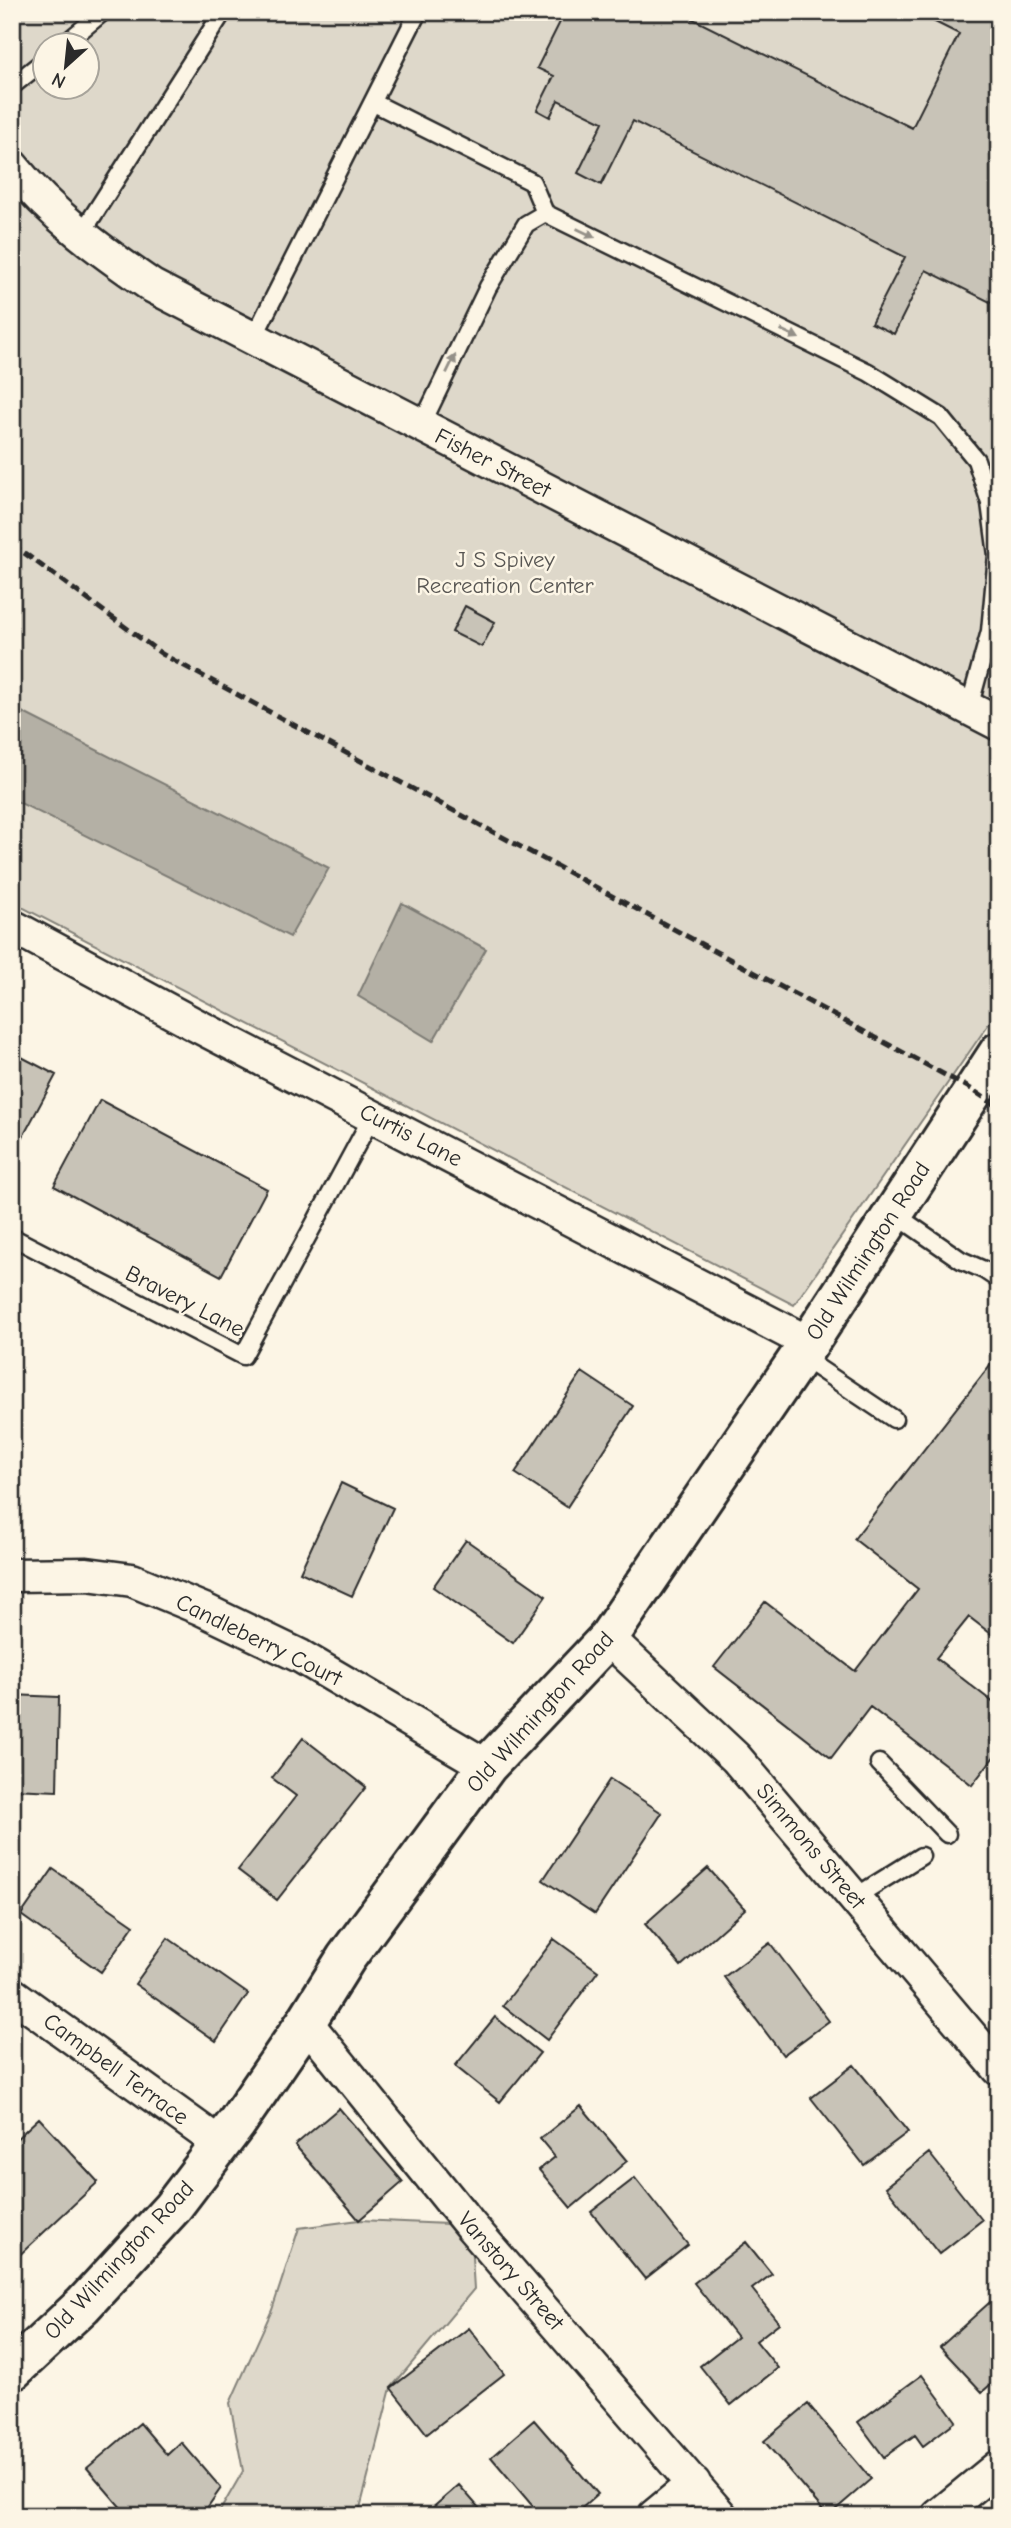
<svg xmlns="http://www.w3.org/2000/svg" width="1011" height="2528" font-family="'Comic Neue',sans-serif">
<rect width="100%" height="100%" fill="#fcf5e5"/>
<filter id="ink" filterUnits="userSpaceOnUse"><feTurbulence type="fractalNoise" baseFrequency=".0143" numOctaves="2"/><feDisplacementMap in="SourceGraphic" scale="14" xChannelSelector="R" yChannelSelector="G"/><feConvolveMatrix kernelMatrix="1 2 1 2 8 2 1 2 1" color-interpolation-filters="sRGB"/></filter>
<g filter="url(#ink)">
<path fill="#ded8ca" stroke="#84827a" stroke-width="2" fill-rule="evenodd" d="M12,12H999V1009L794,1305L12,902ZM46,46H88V88H46Z
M359,2220L470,2225L474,2289L391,2388L358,2516H217L243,2471L230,2403L272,2310L299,2228Z"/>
<path fill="#b4b0a5" stroke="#7d7b74" stroke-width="2" d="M12,707L329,868L290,937L12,799Z
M402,903L486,949L433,1041L358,996Z"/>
<path fill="#c8c3b7" stroke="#2b2b2b" stroke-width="2" d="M565,12H679L912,128L959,34L915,12H999V299L995,297L992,303L926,270L894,334L871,323L905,257L633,121L601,185L578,173L603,122L558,100L550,117L537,110L554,76L537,68Z
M465,606L495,622L482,647L452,632Z
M12,1052L56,1075L12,1157Z
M100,1100L267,1189L221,1276L54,1186Z
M994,1360L999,1364V1640L969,1617L936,1658L999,1707V1750L972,1785L870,1707L831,1758L714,1667L765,1602L855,1671L918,1589L854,1539Z
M582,1372L633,1406L567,1507L515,1473Z
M341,1483L393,1508L352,1596L300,1572Z
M466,1540L546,1596L513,1643L433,1587Z
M12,1695L59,1697L57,1791L12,1789Z
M303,1738L366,1787L277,1900L238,1870L296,1796L272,1778Z
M610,1779L662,1813L595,1914L543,1880Z
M708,1868L745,1909L681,1966L645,1924Z
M53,1869L134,1925L101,1972L21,1915Z
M168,1938L248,1994L216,2041L135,1984Z
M554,1939L598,1971L547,2040L503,2006Z
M770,1943L829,2021L783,2055L724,1977Z
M495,2017L540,2053L500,2102L455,2066Z
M854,2065L908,2132L864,2165L811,2098Z
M581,2106L627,2161L571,2208L539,2170L555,2157L540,2139Z
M339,2108L403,2182L359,2220L295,2145Z
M39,2118L98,2182L12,2262V2143Z
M929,2153L982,2220L939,2254L886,2187Z
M635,2178L688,2245L645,2279L591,2212Z
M746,2242L772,2274L752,2289L779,2323L756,2341L778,2368L731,2405L700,2366L737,2337L694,2283Z
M999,2294V2377L982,2392L940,2347Z
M469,2328L504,2374L427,2434L391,2388Z
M922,2375L956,2421L923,2446L915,2435L884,2457L858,2422Z
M808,2404L871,2479L828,2516L764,2441Z
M534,2420L598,2494L573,2516H541L491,2457Z
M140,2423L167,2455L181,2442L221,2488L207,2508L214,2516H128L87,2468Z
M459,2485L486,2516H423Z"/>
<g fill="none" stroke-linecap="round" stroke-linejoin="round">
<defs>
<path id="service" d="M62,46L103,12
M12,86L46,59
M374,103L532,182L545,213
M80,236L223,12
M253,339L418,12
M421,426L488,287L526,224L545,213L868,372L941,417L976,460L990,503L997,555L990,631L969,708
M893,1213L961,1260L984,1270L999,1280
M12,1237L243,1356L373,1115
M800,1356L894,1419
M879,1763L947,1834
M855,1897L921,1856"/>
<path id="minor" d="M12,166C51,215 101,251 152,286L999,724
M12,926L192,1023L809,1343
M12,1575L87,1574L132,1580L202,1609L300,1656L487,1766
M608,1638L736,1758L999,2069
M12,1994L220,2144
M306,2022L470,2225L721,2516
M654,2516L694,2483
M938,2516L999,2466"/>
<path id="secondary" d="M12,2371L83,2305L172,2208L236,2124L306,2022L346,1958L487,1766L608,1638L809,1343L999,1052"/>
</defs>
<use href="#service" stroke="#2b2b2b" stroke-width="21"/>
<use href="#minor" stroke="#2b2b2b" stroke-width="37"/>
<use href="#secondary" stroke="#2b2b2b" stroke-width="44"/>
<use href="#service" stroke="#fcf5e5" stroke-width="16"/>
<use href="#minor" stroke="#fcf5e5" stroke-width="32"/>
<use href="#secondary" stroke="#fcf5e5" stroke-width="38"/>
<path stroke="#2b2b2b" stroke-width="5" stroke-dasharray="10 5" stroke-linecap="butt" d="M12,544L162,654L973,1090L999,1108"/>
</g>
<defs><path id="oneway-solid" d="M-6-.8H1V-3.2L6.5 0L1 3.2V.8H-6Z" transform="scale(1.75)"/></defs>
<g fill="#949088">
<use href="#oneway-solid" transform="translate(586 233) rotate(26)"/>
<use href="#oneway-solid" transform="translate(790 334) rotate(26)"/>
<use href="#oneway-solid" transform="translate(451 364) rotate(-64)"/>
</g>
</g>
<g text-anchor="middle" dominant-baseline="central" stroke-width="5" stroke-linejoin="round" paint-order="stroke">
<g font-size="23" fill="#2b2b2b" stroke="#fcf5e5">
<text transform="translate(493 463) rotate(27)">Fisher Street</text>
<text transform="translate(411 1135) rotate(27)">Curtis Lane</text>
<text transform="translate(868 1251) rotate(-57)">Old Wilmington Road</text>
<text transform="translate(185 1301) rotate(27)">Bravery Lane</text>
<text transform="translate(259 1640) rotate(26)">Candleberry Court</text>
<text transform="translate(540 1712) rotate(-48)">Old Wilmington Road</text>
<text transform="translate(811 1846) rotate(50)">Simmons Street</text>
<text transform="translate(116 2069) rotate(36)">Campbell Terrace</text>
<text transform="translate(119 2260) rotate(-47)">Old Wilmington Road</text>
<text transform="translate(511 2271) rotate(49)">Vanstory Street</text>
</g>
<g font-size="23" fill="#585653" stroke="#fcf5e5">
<text x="505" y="559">J S Spivey<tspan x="505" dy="26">Recreation Center</tspan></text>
</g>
</g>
<rect width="1011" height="2528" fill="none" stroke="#fcf5e5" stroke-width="42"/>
<rect x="21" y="21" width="969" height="2486" fill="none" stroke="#2b2b2b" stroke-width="2.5" filter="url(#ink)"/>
<g transform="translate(66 66) rotate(207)"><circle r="33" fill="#fcf5e5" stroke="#a8a49b" stroke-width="2"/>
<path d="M0-5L12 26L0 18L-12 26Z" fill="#2b2b2b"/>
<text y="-10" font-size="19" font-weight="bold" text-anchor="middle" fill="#2b2b2b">N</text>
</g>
</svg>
